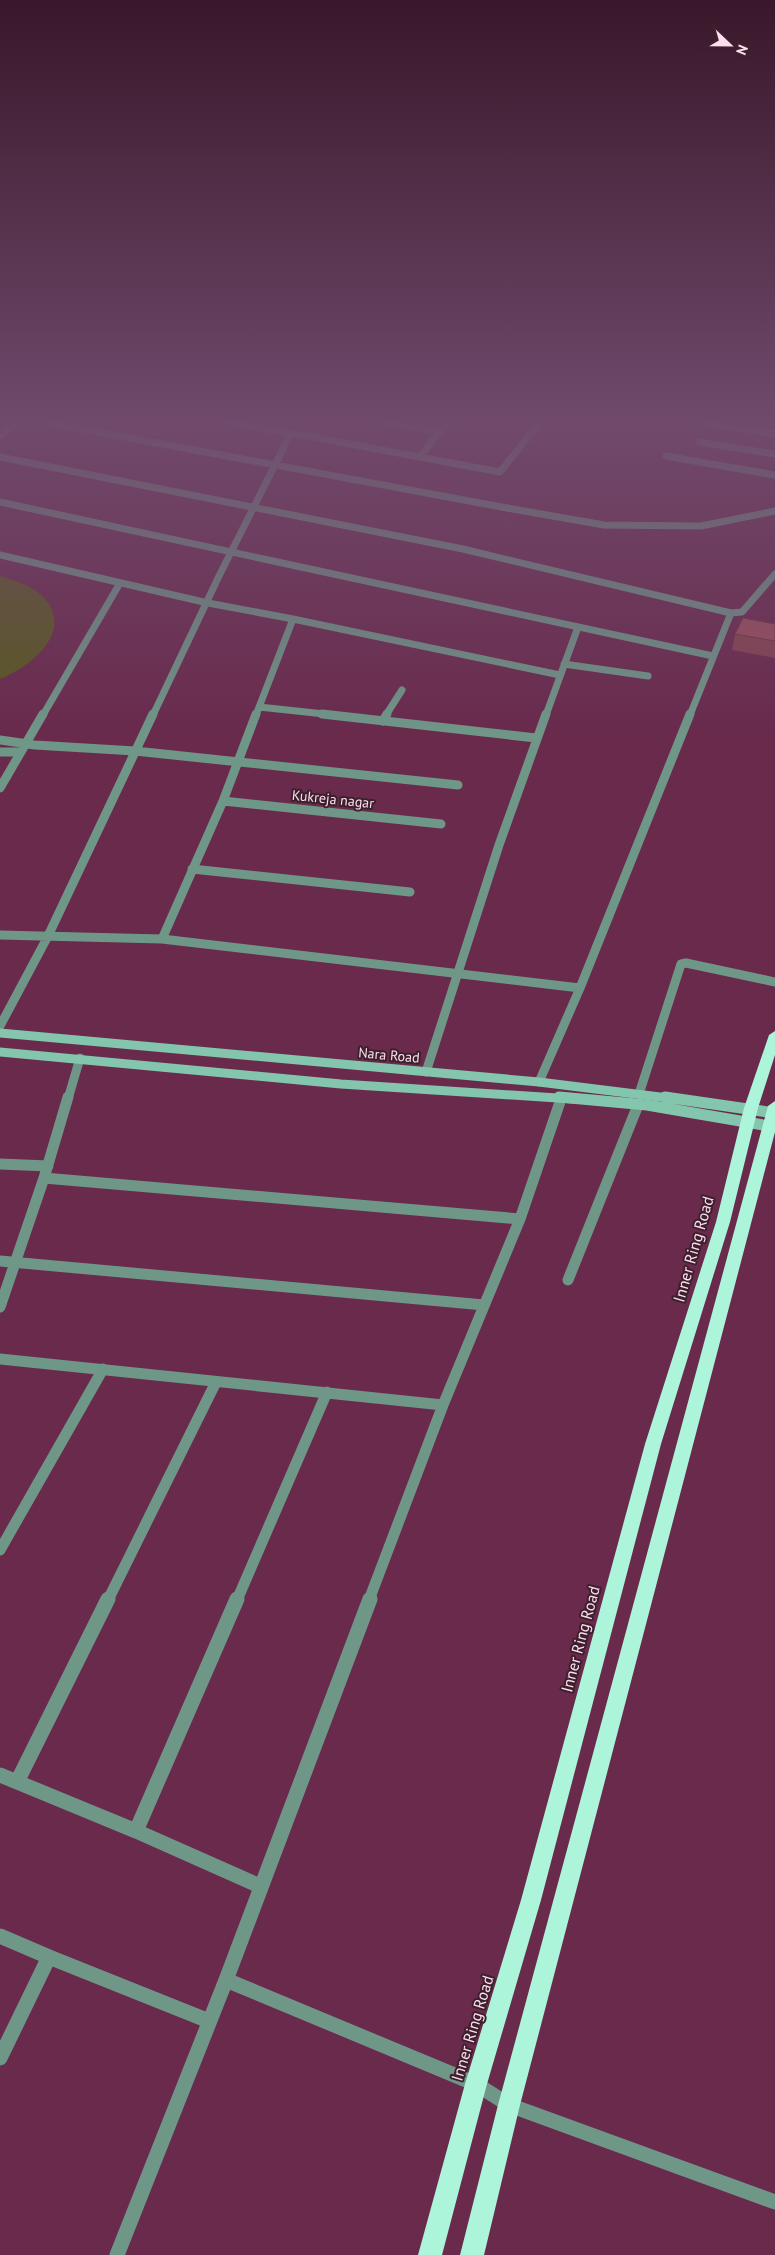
<svg xmlns="http://www.w3.org/2000/svg" width="775" height="2255" font-family="'PT Sans',sans-serif">
<rect width="100%" height="100%" fill="#692a4c"/>
<path fill="#57581d" d="M0,576C15,581 35,586 45,599C74,633 30,667 0,679Z"/>
<g fill="none" stroke-linecap="round" stroke-linejoin="round">
<path stroke="#6f9788" stroke-width="7" d="M507,508L604,525L701,526L775,511
M386,715L402,690"/>
<path stroke="#6f9788" stroke-width="9" d="M383,721L387,714"/>
<path stroke="#6f9788" stroke-width="7" d="M44,422L507,508
M701,422L775,434
M440,431L449,422
M291,433L420,457L440,431L382,422
M699,442L775,454
M666,456L775,475
M0,457L463,549L731,613L690,715
M420,457L500,472L540,422
M0,502L713,656
M0,555L208,603L293,619L256,715
M731,613L742,612L775,574
M293,619L560,675
M564,664L648,676
M259,707L334,715
M43,715L120,583
M153,715L219,576L291,433L227,422
M546,715L578,627"/>
<path stroke="#6f9788" stroke-width="9" d="M322,714L536,738
M0,740L35,745L135,751L458,785
M0,752H20
M0,788L43,714
M223,801L441,824
M192,869L410,892
M0,935L162,939L223,801L256,714
M162,939L580,988
M0,1026L48,936L153,714
M426,1072L499,845L546,714
M539,1082L580,988L690,714
M639,1094L681,964L686,963L775,982
M68,1099L80,1058"/>
<path stroke="#6f9788" stroke-width="11" d="M0,1164L48,1166
M44,1178L520,1219
M0,1261L484,1305
M568,1280L638,1105
M0,1307L44,1178L68,1097
M0,1359L443,1405
M0,1550L103,1369
M108,1600L216,1382
M237,1600L327,1392
M369,1600L443,1405L520,1219L561,1099"/>
<path stroke="#6f9788" stroke-width="15" d="M0,1775L136,1831L237,1599
M17,1782L108,1599
M136,1831L260,1886
M0,1936L49,1957L0,2058
M49,1957L209,2021
M226,1980L476,2084L509,2105L775,2202
M117,2255L226,1980L370,1599"/>
<path stroke="#6f9788" stroke-width="7" d="M0,436L17,422"/>
<path stroke="#84c5ad" stroke-width="9" d="M0,1033L539,1082L676,1099
M0,1052L341,1084L573,1099"/>
<path stroke="#84c5ad" stroke-width="11" d="M559,1097L647,1105L775,1127
M665,1097L775,1113"/>
<path fill="#acf4da" fill-rule="evenodd" d="M775,1031V1055L758,1108L730,1222L661,1444L541,1900L487,2084L442,2255H418L465,2084L521,1900L645,1444L716,1222L744,1108L769,1035Z
M775,1101V1132L520,2105L484,2255H460L498,2105L768,1106Z"/>
</g>
<path fill="#844450" d="M775,624V658L732,650L735,634Z"/>
<path fill="#9a4f5d" stroke="#6c3741" d="M743,618L775,624V641L735,634Z"/>
<linearGradient id="sky" x2="0" y2="1"><stop stop-color="#3a172a"/><stop offset="0.57" stop-color="#704a6c"/><stop offset="1" stop-color="#704a6c" stop-opacity="0"/></linearGradient>
<rect width="775" height="737" fill="url(#sky)"/>
<g text-anchor="middle" dominant-baseline="central" stroke-width="4" stroke-linejoin="round" paint-order="stroke">
<g font-size="14" fill="#fedeec" stroke="#3d202e">
<text transform="translate(333 799) rotate(6)">Kukreja nagar</text>
<text transform="translate(389 1055) rotate(5)">Nara Road</text>
</g>
<g font-size="16" fill="#fedeec" stroke="#3d202e">
<text transform="translate(693 1249) rotate(-74)">Inner Ring Road</text>
<text transform="translate(580 1639) rotate(-75)">Inner Ring Road</text>
<text transform="translate(472 2028) rotate(-73)">Inner Ring Road</text>
</g>
</g>
<g transform="translate(730 45) rotate(112)" stroke="#3d202e" stroke-width="4" paint-order="stroke">
<path d="M0-4L9 19L0 12L-9 19Z" fill="#fedeec"/>
<text y="-8" font-size="14" font-weight="bold" text-anchor="middle" fill="#fedeec">N</text>
</g>
</svg>
